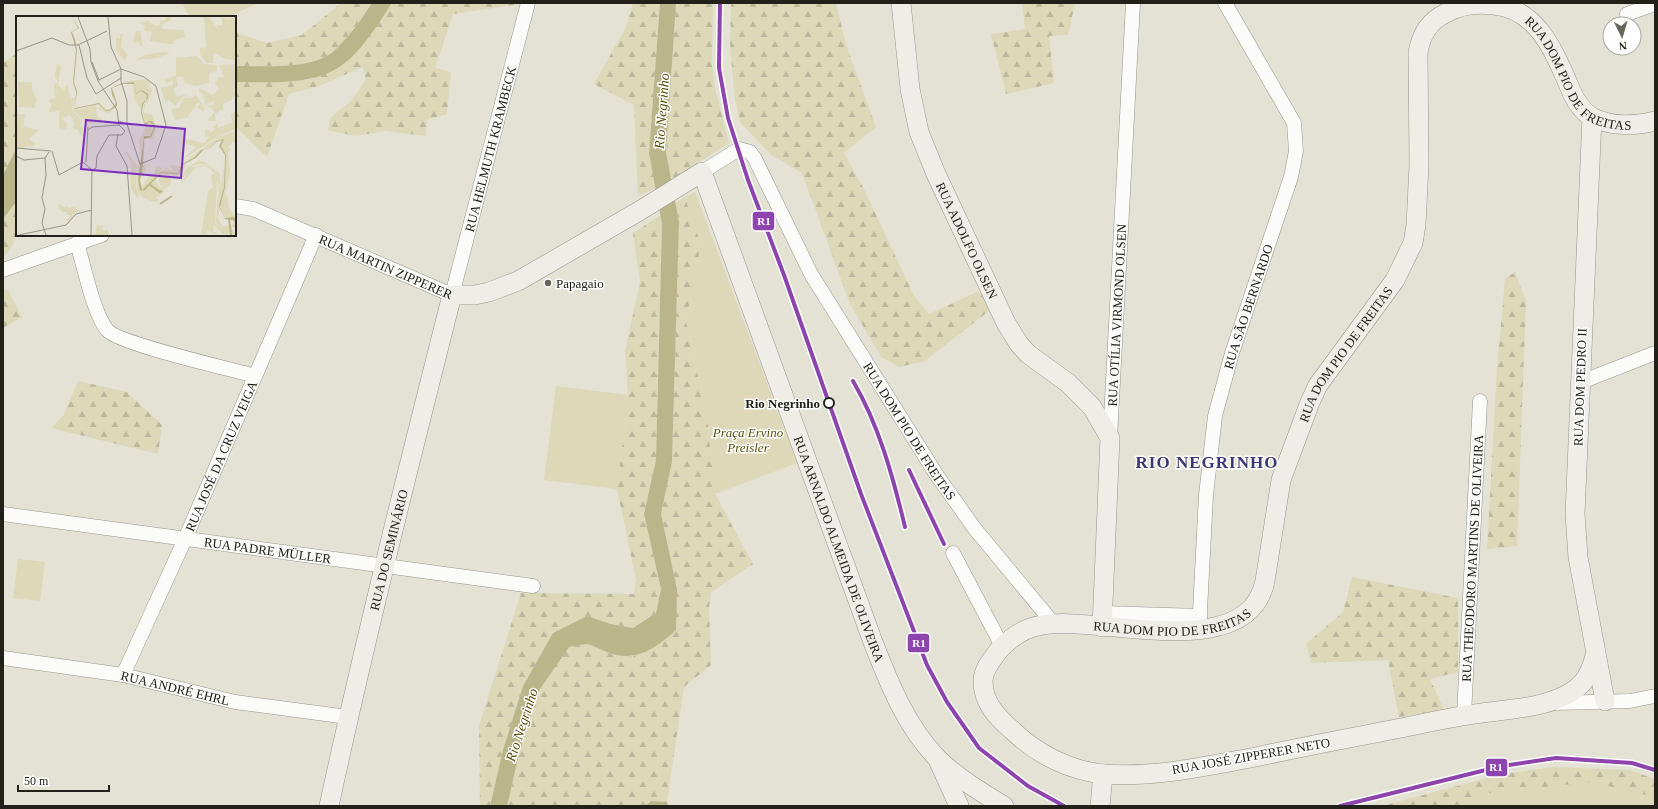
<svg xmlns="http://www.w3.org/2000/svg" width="1658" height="809" font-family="'Times New Roman',serif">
<defs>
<pattern id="forest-firs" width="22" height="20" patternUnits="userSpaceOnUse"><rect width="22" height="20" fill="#dcd8b8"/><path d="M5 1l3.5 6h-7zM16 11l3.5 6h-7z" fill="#bcb99e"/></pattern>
</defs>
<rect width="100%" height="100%" fill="#e3e2d5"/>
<path fill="url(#forest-firs)" d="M341,3H372C361,20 349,37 334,51C312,70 263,66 235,66V32L267,43L302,35Z
M392,3H515L514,5L453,14L435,68L451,72L447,114L427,120L426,136L385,131L355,136L328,130L330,118L351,101L366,80L363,67L319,86L289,94L267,157L235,126V82H278L312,79L369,37Z
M633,3H660L649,153L656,188L638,196L634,105L594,84L626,27Z
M676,3H713L712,64L715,88L729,143L671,180L666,152Z
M731,3H836L846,45L876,127L844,153L864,189L914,296L929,314L979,291L990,310L925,361L899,367L881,357L850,304L802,173L771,155L740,122L735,98L730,47Z
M1022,3H1075L1068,35L1049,36L1054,83L1006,94L991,34L1025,29Z
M17,53V131L15,151L3,175V63Z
M685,197L698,235L699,257L686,321L707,416L715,494L753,564L711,592L709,607L711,665L684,687L667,802L651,801L645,806H507L519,754L538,692L569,646L586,643L609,653L633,657L677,589L661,514L672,462L679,222L675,203Z
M17,202C19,221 19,244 3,257V219Z
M661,215L662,224L656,460L644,514L661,589L656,613L633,628L611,624L587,616L553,633L523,686L503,750L490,806H480L479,726L521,593L634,594L636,579L617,489L628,395L625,352L640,281L633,233Z
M1515,272L1526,301L1517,546L1487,549L1497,368L1505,279Z
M7,288L22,317L3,328V290Z
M78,381L127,392L162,425L158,454L51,428L63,416Z
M1352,577L1458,598V672L1430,679L1444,710L1399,717L1388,660L1311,663L1306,644L1343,612Z
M1554,767L1630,770L1655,779V806H1381L1503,774Z"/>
<path fill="#dcd8b8" d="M182,3H258L228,17H189Z
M695,192L797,463L715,494L707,416L686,321L699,257L698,235L685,197Z
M556,386L628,395L617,489L544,480Z
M18,559L45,562L40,601L13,598Z
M1591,782L1655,797V806H1474L1472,795Z"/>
<path fill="#bbb58a" d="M372,3H392C378,24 363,50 342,65C314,86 269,82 235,82V66C263,66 312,70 334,51C349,37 361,20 372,3Z
M660,3H676L666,152L679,222L672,462L661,514L677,589L676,630C655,649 635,663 607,652C587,644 591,642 569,647L538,692L519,754L507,806H490L503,750L523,686L553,633L587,616L611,624L633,628L656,613L661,589L644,514L656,460L662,224L649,153Z
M17,131V201L3,219V175L15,151Z
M651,801L667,802L668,806H645Z"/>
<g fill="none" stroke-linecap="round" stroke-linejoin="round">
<defs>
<g id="street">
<path d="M1627,14L1655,4"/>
<path id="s1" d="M702,172L739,149L750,152L755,159L811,274L936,474L975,529L1053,623"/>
<path id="s2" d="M235,206L253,209L452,295L528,3"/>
<path d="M77,243C84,266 93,312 107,330C119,344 231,369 255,376"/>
<path d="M3,270L102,235"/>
<path d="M1581,382L1655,353"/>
<path id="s3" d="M1110,438L1133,3"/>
<path id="s4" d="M3,514L533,586"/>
<path d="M953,553L1002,646"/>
<path d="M1102,613L1200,616"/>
<path id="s5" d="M1199,630L1206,495L1215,416L1232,353L1291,177L1296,151L1294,123L1225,3"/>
<path id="s6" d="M3,658L123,675L235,702L348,717"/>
<path id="s7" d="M123,675L185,539L316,235"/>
<path d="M1554,703L1630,701L1655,696"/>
<path id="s8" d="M1464,715L1480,401"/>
</g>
<g id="secondary">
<path id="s9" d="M901,3L910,89L919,132L936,174L1006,323L1019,344L1028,354L1068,383L1092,407L1110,438L1102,627"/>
<path d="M1592,117L1575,514L1578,557L1605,701"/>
<path id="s10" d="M1595,656C1590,674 1584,686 1566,695C1541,708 1510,709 1482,713C1456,716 1431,722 1406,727C1356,737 1306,746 1256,757C1206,766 1155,778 1104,774C1070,771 1037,754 1013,731C997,717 983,703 983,681C983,669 993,658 999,650C1011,637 1026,627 1043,625C1100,615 1248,665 1265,581L1281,480L1310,402L1318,385L1395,280L1413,243L1416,225L1419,165L1418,53C1421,34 1429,21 1446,13C1460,5 1477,3 1493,5C1535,8 1552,47 1567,81C1572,94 1579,110 1592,117C1610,127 1637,126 1655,121"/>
<path d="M939,762L959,806"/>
<path id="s11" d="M329,806C366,635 409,465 452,295H475L489,292L518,281L641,210L702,172L873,642C889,683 906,726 937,758C956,777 981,792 1004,806"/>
<path d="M1100,806L1103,774"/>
</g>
</defs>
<use href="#street" stroke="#97968c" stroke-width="15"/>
<use href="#secondary" stroke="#97968c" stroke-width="20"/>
<use href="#street" stroke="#fbfbf9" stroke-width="14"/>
<use href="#secondary" stroke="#eeede7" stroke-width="19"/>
<defs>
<path id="rail-1" d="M720,3L719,68L728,118L748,180L784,275L861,494L927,665L947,702L979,748L1028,786L1064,806
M853,381C879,425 893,477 905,527
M909,470L944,544
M1340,806L1502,766L1556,758L1632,763L1655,770"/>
</defs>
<use href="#rail-1" stroke="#fff" stroke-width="7"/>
<use href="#rail-1" stroke="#8e44ad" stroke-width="4"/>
</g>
<circle fill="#66655b" stroke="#fff" stroke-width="1.5" cx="548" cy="283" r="4"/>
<circle fill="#fff" stroke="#222119" stroke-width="2" cx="829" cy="403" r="5"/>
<g text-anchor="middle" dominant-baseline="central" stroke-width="3" stroke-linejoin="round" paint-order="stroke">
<g font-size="13" fill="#222119" stroke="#fff">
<text stroke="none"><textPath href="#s10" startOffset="1798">RUA DOM PIO DE FREITAS</textPath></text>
<text stroke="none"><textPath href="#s2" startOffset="386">RUA HELMUTH KRAMBECK</textPath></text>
<text stroke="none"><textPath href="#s9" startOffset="249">RUA ADOLFO OLSEN</textPath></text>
<text stroke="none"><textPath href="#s2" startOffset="163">RUA MARTIN ZIPPERER</textPath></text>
<text stroke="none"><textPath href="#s5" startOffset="329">RUA SÃO BERNARDO</textPath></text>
<text stroke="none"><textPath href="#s3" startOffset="123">RUA OTÍLIA VIRMOND OLSEN</textPath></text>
<text stroke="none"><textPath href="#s10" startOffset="1260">RUA DOM PIO DE FREITAS</textPath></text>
<text transform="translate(1580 387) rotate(-88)">RUA DOM PEDRO II</text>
<text stroke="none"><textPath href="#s1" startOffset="377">RUA DOM PIO DE FREITAS</textPath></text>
<text stroke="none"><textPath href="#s7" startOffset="240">RUA JOSÉ DA CRUZ VEIGA</textPath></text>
<text stroke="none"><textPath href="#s11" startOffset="1209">RUA ARNALDO ALMEIDA DE OLIVEIRA</textPath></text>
<text stroke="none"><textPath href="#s4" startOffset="267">RUA PADRE MÜLLER</textPath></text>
<text stroke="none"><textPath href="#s11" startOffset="263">RUA DO SEMINÁRIO</textPath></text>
<text stroke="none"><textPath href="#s8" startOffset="157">RUA THEODORO MARTINS DE OLIVEIRA</textPath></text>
<text stroke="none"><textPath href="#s10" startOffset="901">RUA DOM PIO DE FREITAS</textPath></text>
<text stroke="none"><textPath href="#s6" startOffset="175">RUA ANDRÉ EHRL</textPath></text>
<text transform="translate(1251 756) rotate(-10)">RUA JOSÉ ZIPPERER NETO</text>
</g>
<g font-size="13" fill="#222119" stroke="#fff" text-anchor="start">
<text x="556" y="283">Papagaio</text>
</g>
<g font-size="13" font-weight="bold" fill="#222119" stroke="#fff" text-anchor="end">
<text x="820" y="403">Rio Negrinho</text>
</g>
<g font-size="13" font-style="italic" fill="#5a510c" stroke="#fff">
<text x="748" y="432">Praça Ervino<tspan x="748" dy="15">Preisler</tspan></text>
</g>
<g font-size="14" font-style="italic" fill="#564d06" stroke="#fff">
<text transform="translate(662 111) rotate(-86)">Rio Negrinho</text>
<text transform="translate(522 725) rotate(-72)">Rio Negrinho</text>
</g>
<g font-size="17" font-weight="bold" letter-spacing="1" fill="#3b3975" stroke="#fff">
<text x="1207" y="462">RIO NEGRINHO</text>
</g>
</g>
<g transform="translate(16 16)">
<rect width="220" height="220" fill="#e3e2d5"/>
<path d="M151,1H155V4L145,9L147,13L168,14L169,21L158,24L157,28H152L134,25L136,16L128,15L129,10L123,7L133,5L139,10L145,9L143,5H148ZM184,1H193L204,16L201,10L207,9L205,1L212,3L220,1V45L207,42L190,31L188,2ZM119,15H124L127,30H124L123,26L117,27ZM107,17L105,31L111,39L109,45L100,34V22H104V18ZM145,36L154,37L142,42L119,44L129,39ZM181,40L188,48L201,49V55L193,57V67L180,70L169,67L167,61H160L162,70L157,73L161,81L168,79L174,81L167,80L159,90L153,84L149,86L145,72L157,69V64L151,67L149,64L160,59V42ZM41,47L45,50L42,70L49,74L50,68L52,72L57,95L67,106L64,109L67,111L66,121L61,113L57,112L59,107L54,99L46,102L51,108L50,113L43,112V95L33,96L36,87L33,86L34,83L39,82L38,69L42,66L39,60ZM220,48V73H218L220,82L216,81V84L207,88V93L199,98L200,105H191L199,96L194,91L189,90L197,89L199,84L189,89L188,84L193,81L187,83L188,79L183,75V72L197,79L203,73L199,67L203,61H208L203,49ZM129,63L135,67L132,68L136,75L132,86L129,88V95L127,88L132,82V78L126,74L120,77L118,66H105ZM2,66H16V74L21,84L18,92L3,91ZM116,67L121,78L124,75L131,79L130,84L126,87V94L119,85L116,68H106ZM180,79L189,93L187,96L181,91L184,88L182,86L171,102L159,104L155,93L163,92L168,82H176ZM59,81L58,91L60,94L83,88L90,95L98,93L92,98L83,93L84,90L81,89L76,94L88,106L71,107L58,95L55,82ZM220,94V113L204,119L166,144L180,131L169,127L170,123L188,127L194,120L189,121V115L192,113L194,117L200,113L196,111L202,107V112L216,106L215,99ZM126,96L136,99L140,111L137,123H130L126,145L129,121H135L140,110L133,105L130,107ZM0,98H9L7,111L23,114L13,123L20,128L18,130H9L8,133L0,131ZM133,106L139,110L134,120L130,119L127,123L125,146L123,124ZM220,115L218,117L220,120V130L218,125L212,131L215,134L212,136L214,157L209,178L212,182V190L220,203L210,202L204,191L209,171L210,141L205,130L208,123L200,125L194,133H189L179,141L169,145L204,120ZM111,135L121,150L120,172L123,180L121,182L115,173V148L111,138H107ZM183,144L189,146L204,158L205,177L207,147L208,171L202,201L206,211L218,208L217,204L212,203L220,204V211H215L220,219L209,217L200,206L203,170L197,153L189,148L178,149L164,165L170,153ZM128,146L130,153L124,163L126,171L134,159L138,158L140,151L146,152L144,156L150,151L157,155L154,149L165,150L162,157L145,156L126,174L124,164ZM125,147L122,164L123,174L126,176L145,157L162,158L169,148L170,150L162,160L147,158L139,165L144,172L150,170L146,178L140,181L143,185L138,186L127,182L121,175L122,149ZM188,149L197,153L201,161L199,207L213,219L207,218L198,209L197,215L201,219L191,214L190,219L185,218L192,176L197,171L195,160L198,157L194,153L188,150L179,152L163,171L174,152ZM44,188L47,192L51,190L53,193L58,190L61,194H67L58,198L52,207L50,202L53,203L54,199H50L52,196H46L42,189ZM81,209L88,210L86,214H92V219H79Z" fill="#dcd8b8"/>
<path d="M193,31L198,35L197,47H190L184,38V32Z" fill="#dcd8b8"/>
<path d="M80,89L81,106L67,104L62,99L60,95ZM143 165a6 6 0 1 1 12 0a6 6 0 1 1-12 0Z" fill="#dcd8b8"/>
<path d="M56,1L63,12L56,16L59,23L61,34L58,66L61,75L59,92L83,87L90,94L95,93L100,87L96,79L95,72L106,67L118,66L120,77L126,74L132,78V82L127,88L126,97L129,107L133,105H136L140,110L135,121L128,123L127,149L124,164L126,174L145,156L162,157L166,148L179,141L185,134L194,133L200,125L208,123L205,130L210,139L209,171L204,191L209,202L217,201L219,202L220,205L209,203L203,190L208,171L209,139L203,130L206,124L200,126L194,133L187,134L180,142L168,148L162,158L145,157L129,174L124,175L122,164L128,120H134L139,110L133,106L129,110L125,97L126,87L130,84L131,79L125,75L120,78L118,68H107L96,72L101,87V90L95,94L90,95L83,88L59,93L60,76L57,66L60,34L55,16L62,12Z" fill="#bbb58a"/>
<path fill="none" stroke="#bbb58a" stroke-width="2" d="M133,168L144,176L146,175M144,188L156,180M213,203L215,219"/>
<path fill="none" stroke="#96958a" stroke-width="1" d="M62,1L74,33L75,46L82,65L101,94L103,109L109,115L106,119H93L81,140L80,152L76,154M92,1L95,31L105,53V65L111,85V108L103,105M63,29L71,62L80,78L105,62M0,35L36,22L53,29H62L91,15M76,46L83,64L105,53M105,53L128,61L140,70L150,109L139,142L124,148L111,108M72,114L76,111L103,109M102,118L100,130L111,150L116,219M0,132L35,135M36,135L43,159L67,146L76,154M0,140L8,144L29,142L33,136M29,142L30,159L26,182L29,193L26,207L30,219M70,146L72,111M3,219L50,209L60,198L76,194M75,219L76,154"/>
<path fill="#7b2cbf" fill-opacity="0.15" stroke="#7b2cbf" stroke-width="2" d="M70,104L169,113L165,162L65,153Z"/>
<rect width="220" height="220" fill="none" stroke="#222119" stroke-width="2"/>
</g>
<g stroke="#fff" stroke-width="1.5">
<rect x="752" y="211" width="23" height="20" rx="4" fill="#8e44ad"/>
<rect x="907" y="633" width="23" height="20" rx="4" fill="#8e44ad"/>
<rect x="1485" y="758" width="23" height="19" rx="4" fill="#8e44ad"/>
</g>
<g font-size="11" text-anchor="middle" font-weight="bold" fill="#fff">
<text x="764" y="225">R1</text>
<text x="919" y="647">R1</text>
<text x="1496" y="771">R1</text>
</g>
<rect width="1658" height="809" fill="none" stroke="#222119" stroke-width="8"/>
<g transform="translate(1622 36) rotate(175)"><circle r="19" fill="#ffffff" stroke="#a7a6a3"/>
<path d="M0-3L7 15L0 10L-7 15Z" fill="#66655b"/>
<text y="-6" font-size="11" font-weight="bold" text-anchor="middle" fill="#222119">N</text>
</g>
<path d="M18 785v6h91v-6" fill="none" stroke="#222119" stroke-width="2"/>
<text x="24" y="785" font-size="12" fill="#222119" stroke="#ffffff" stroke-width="3" paint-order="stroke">50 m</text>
</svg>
